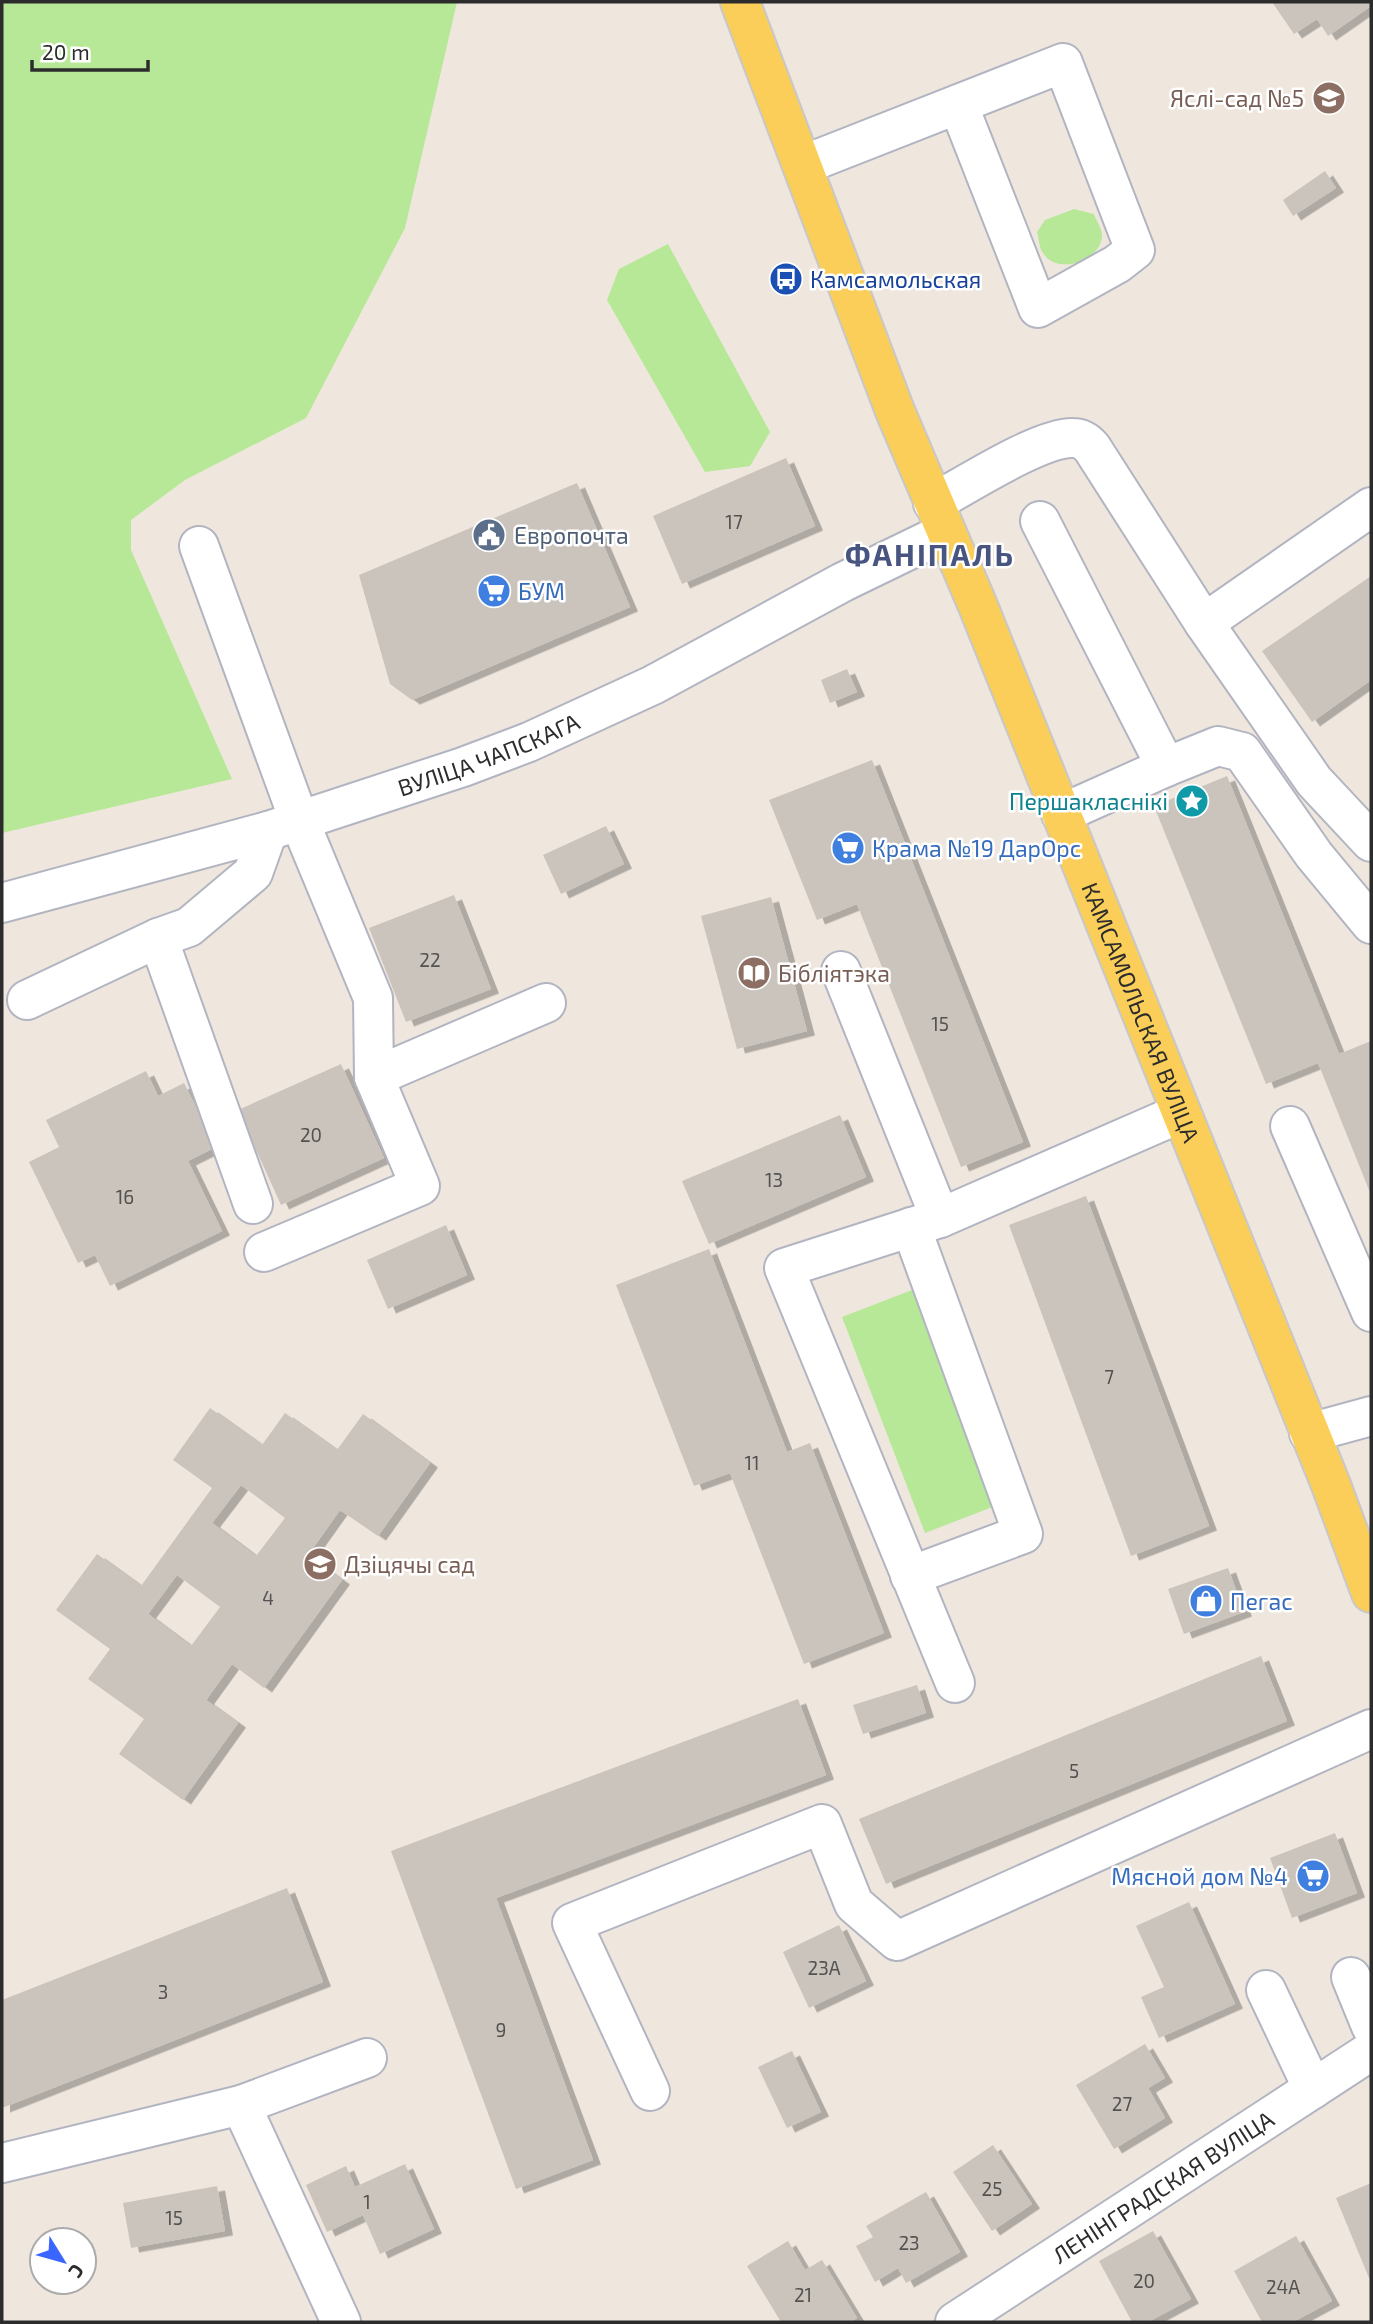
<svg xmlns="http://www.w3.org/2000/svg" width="1373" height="2324" font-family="'Exo 2',sans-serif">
<defs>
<filter id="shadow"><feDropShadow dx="8" dy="4.5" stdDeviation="0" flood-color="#0004"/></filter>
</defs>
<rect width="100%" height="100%" fill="#efe7de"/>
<path fill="#b6e897" d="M2,2H457L405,228L306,418L185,480L131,520V550L232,779L2,833Z
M1074,209L1094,214C1096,220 1102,229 1102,235C1102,261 1057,276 1043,253C1039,248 1039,238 1037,232L1045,220Z
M668,244L770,432L750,466L705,472L607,300L619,269Z
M912,1290L995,1506L925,1533L842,1317Z"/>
<path fill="#cac4bd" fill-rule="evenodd" filter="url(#shadow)" d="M1272,2H1371V6L1328,36L1317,19L1294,34Z
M1325,171L1336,188L1293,216L1283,200Z
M786,458L815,526L682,584L653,516Z
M577,483L630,607L412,700L390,684L359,575Z
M1371,576V680L1312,722L1262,651Z
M847,669L857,692L830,703L821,680Z
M872,760L1023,1142L961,1167L857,904L817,920L769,800Z
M1227,776L1339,1054L1371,1041V1195L1318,1063L1266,1084L1154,806Z
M606,826L624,864L561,894L543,855Z
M454,895L491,989L406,1022L369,928Z
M771,897L807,1031L737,1049L701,916Z
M341,1064L384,1158L281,1205L238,1110Z
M146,1071L158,1096L184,1083L216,1147L188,1161L222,1231L110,1286L95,1255L78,1263L29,1162L59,1147L46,1120Z
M840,1115L866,1177L709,1244L682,1181Z
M1086,1196L1209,1526L1131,1556L1009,1225Z
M446,1225L467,1275L388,1309L367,1260Z
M709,1249L787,1452L810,1443L884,1633L804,1664L730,1473L694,1486L616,1285Z
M210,1408L262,1445L285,1413L337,1450L363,1414L430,1463L378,1536L340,1510L308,1555L342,1580L264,1688L232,1664L206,1700L238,1723L183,1800L119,1754L144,1719L88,1679L110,1649L56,1610L97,1554L141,1586L212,1488L173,1460ZM241,1485L285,1518L256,1556L212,1523ZM177,1575L220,1607L191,1646L148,1614Z
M1228,1568L1244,1612L1184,1634L1168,1589Z
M1261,1656L1287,1721L886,1884L859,1819Z
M917,1685L926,1713L863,1734L853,1705Z
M798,1699L826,1775L496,1898L593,2160L516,2189L391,1851Z
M1335,1833L1357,1893L1292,1918L1270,1858Z
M287,1888L323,1982L2,2108V2000Z
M1189,1902L1235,2004L1159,2038L1141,1997L1164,1987L1136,1926Z
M839,1925L866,1981L809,2008L783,1952Z
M1145,2044L1165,2078L1148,2088L1165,2118L1114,2149L1076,2085Z
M792,2051L821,2112L787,2128L758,2067Z
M993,2145L1032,2204L992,2231L953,2172Z
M405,2164L434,2229L380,2254L363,2215L327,2232L306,2185L346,2166L355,2187Z
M1371,2183V2277L1369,2278L1336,2198Z
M217,2186L225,2231L131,2248L123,2203Z
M926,2192L960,2252L906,2283L898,2268L875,2282L856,2246L873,2237L866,2226Z
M1153,2231L1191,2299L1148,2322H1132L1099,2261Z
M1296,2236L1332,2301L1293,2322H1262L1234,2271Z
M788,2241L805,2270L822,2260L857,2318L850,2322H781L747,2266Z"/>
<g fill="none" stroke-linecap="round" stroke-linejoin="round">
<defs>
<g id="minor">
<path d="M803,165L1063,63L1135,250L1117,264L1038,308L958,104"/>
<path d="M933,503C965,486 1040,437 1073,438C1081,438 1087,442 1092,448L1204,623L1314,781L1371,842"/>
<path d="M1040,521L1166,767L1061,814"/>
<path d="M199,546L299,820L373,998L374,1077L546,1003"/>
<path d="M1204,623L1371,507"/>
<path d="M1166,767L1218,746L1242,752L1314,855L1371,924"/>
<path id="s1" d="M2,903L268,831L463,767L529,742L653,685L843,582L946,532"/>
<path d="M841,971L940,1218L1181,1113"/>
<path d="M27,1000L158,938"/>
<path d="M1290,1126L1371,1312"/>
<path d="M253,1204L158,938L189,927L253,873L268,831"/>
<path d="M940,1218L784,1268L955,1683"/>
<path d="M264,1252L420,1186L374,1077"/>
<path d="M1309,1433L1371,1416"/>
<path d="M910,1576L1023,1534L911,1227"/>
<path d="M1351,1977L1371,2026"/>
<path d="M1266,1990L1313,2089"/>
<path d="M650,2091L572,1923L822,1824L854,1904L897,1941L1371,1729"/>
<path d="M241,2105L341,2322"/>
<path d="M2,2163L241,2105L367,2058"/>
<path id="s2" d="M955,2322L1371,2051"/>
</g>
<g id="major">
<path id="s3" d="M740,2L895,411L978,606L1331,1485L1371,1593"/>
</g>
</defs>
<use href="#minor" stroke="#b2b5c1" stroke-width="42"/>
<use href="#major" stroke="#c8c8c8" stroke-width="42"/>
<use href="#minor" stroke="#fff" stroke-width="38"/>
<use href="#major" stroke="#face58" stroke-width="38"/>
</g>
<defs>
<symbol id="school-disc" viewBox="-11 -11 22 22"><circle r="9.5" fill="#8d6e63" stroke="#fff"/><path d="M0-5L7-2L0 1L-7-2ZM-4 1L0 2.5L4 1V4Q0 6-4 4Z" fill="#fff"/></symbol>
<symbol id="bus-disc" viewBox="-11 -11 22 22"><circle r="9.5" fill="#1a4fb4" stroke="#fff"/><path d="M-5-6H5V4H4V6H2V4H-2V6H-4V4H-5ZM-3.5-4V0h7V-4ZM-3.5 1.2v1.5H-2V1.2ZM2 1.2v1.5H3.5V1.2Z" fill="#fff"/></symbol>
<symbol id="civic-disc" viewBox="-11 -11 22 22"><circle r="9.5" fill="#5c6f8a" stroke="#fff"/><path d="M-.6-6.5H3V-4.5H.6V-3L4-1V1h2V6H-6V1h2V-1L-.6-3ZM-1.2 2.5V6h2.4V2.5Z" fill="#fff"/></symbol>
<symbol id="supermarket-disc" viewBox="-11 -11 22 22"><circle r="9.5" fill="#3f7fe0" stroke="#fff"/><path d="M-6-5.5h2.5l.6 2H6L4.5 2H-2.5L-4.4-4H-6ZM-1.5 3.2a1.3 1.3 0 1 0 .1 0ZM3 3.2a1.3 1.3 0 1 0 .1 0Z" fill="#fff"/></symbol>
<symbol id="sight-disc" viewBox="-11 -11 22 22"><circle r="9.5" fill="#0f9aa8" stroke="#fff"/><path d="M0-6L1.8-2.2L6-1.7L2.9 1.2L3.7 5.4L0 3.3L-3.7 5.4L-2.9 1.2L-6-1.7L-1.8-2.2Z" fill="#fff"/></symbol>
<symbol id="library-disc" viewBox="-11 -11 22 22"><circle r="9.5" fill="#8d6e63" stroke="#fff"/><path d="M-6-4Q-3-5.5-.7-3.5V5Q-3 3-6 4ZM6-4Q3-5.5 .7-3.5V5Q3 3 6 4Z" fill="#fff"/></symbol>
<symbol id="shop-disc" viewBox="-11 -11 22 22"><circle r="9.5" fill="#3f7fe0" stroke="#fff"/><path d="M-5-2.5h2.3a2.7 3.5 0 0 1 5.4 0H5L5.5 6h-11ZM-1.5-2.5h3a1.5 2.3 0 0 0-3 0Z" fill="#fff"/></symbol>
</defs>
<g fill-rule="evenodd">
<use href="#school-disc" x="1310" y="79" width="38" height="38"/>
<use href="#bus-disc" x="767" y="260" width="38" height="38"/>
<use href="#civic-disc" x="470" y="516" width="38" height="38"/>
<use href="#supermarket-disc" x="475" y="572" width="38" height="38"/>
<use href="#sight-disc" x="1173" y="782" width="38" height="38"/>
<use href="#supermarket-disc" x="829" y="829" width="38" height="38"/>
<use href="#library-disc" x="735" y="954" width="38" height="38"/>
<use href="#school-disc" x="301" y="1545" width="38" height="38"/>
<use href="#shop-disc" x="1187" y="1582" width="38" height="38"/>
<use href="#supermarket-disc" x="1294" y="1857" width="38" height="38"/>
</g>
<g text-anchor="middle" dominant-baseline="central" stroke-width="5" stroke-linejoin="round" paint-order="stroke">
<g font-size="19" fill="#545250">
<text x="734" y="521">17</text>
<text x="430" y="959">22</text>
<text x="940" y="1023">15</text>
<text x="311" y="1134">20</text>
<text x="774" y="1179">13</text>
<text x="125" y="1196">16</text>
<text x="1109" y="1376">7</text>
<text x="752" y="1462">11</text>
<text x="268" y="1597">4</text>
<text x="1074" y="1770">5</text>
<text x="824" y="1967">23А</text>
<text x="163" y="1991">3</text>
<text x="501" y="2029">9</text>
<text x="1122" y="2103">27</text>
<text x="992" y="2188">25</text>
<text x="367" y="2201">1</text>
<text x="174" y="2217">15</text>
<text x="909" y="2242">23</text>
<text x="1144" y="2280">20</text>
<text x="1283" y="2286">24А</text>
<text x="803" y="2294">21</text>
</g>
<g font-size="23" fill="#785e54" stroke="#fff" text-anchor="start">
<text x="1304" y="98" text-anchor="end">Яслі-сад №5</text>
<text x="778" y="973">Бібліятэка</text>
<text x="344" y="1564">Дзіцячы сад</text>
</g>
<g font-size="23" fill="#164399" stroke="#fff" text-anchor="start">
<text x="810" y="279">Камсамольская</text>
</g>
<g font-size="23" fill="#4e5e75" stroke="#fff" text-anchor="start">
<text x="514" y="535">Европочта</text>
</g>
<g font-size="23" fill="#366cbe" stroke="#fff" text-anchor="start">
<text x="518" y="591">БУМ</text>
<text x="872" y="848">Крама №19 ДарОрс</text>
<text x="1230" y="1601">Пегас</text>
<text x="1288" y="1876" text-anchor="end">Мясной дом №4</text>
</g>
<g font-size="23" fill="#2c2c2c" stroke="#fff">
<text stroke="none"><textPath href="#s1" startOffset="509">ВУЛІЦА ЧАПСКАГА</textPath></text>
<text stroke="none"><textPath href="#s3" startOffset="1087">КАМСАМОЛЬСКАЯ ВУЛІЦА</textPath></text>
<text stroke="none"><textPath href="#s2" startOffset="248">ЛЕНІНГРАДСКАЯ ВУЛІЦА</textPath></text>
</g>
<g font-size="23" fill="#0d838f" stroke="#fff" text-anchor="end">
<text x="1168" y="801">Першакласнікі</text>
</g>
<g font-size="30" font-weight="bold" letter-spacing="2" fill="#495581" stroke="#fff">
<text x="930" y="554">ФАНІПАЛЬ</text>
</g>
</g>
<rect width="1373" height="2324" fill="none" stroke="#2c2c2c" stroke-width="7"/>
<g transform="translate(63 2261) rotate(127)"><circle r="33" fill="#ffffff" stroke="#ababab" stroke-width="2"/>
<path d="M0-5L12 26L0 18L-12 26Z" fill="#3a66ff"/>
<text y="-10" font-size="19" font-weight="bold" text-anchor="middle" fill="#2c2c2c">С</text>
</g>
<path d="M32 60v10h116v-10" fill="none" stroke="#2c2c2c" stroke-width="3.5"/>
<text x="42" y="60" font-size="21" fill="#2c2c2c" stroke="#ffffff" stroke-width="5" paint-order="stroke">20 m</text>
</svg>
